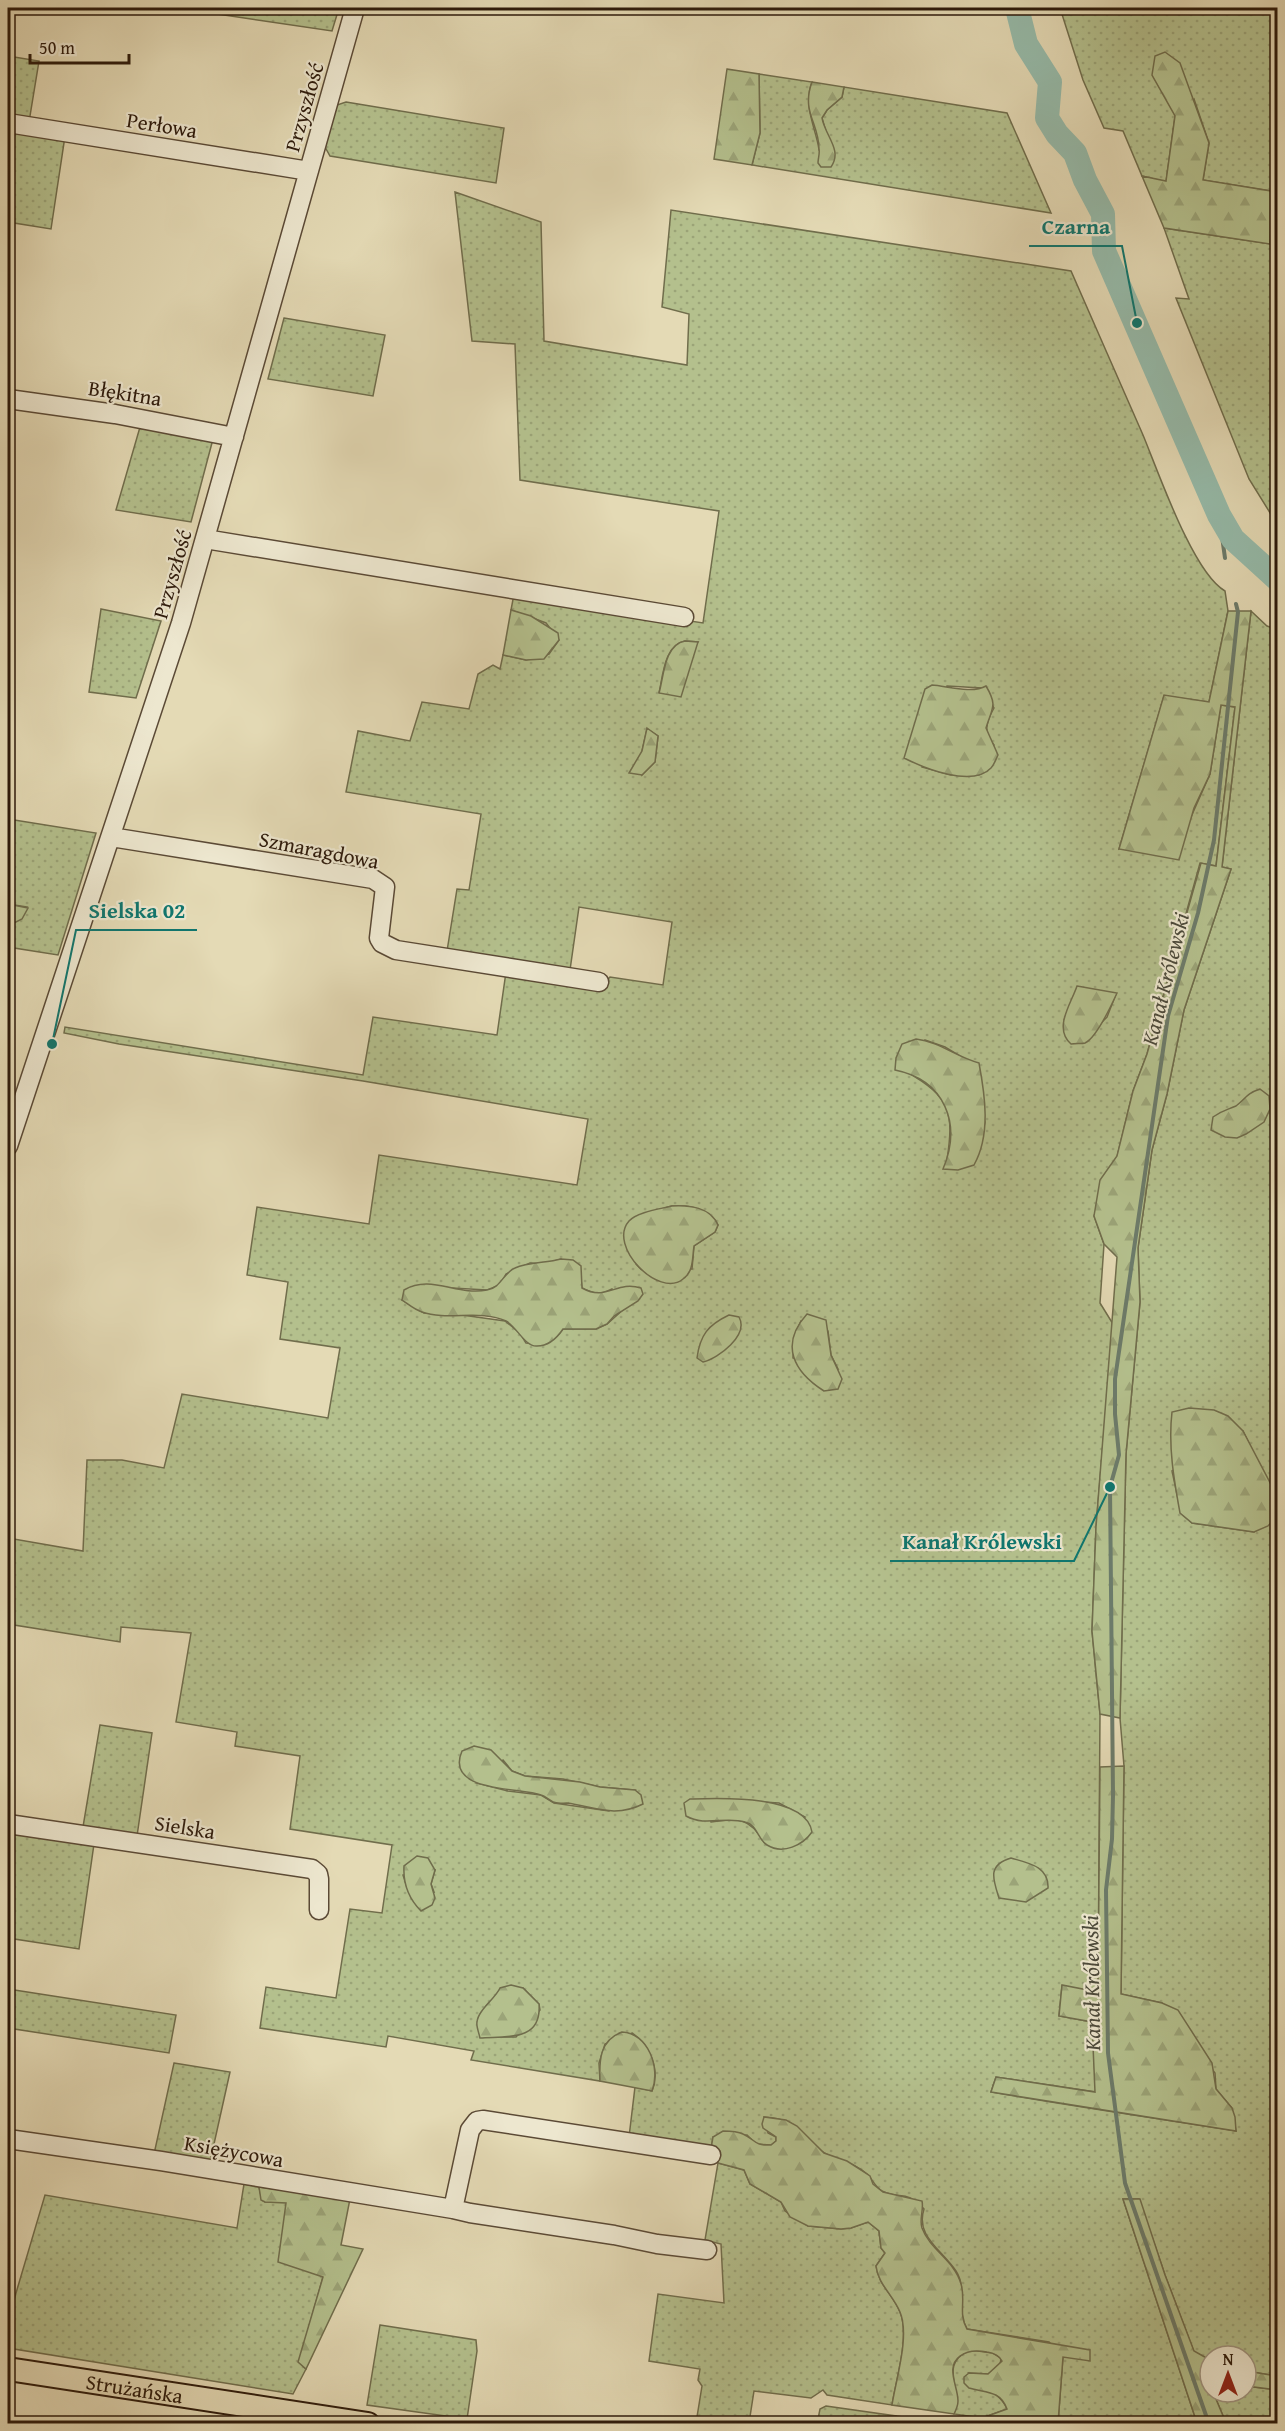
<svg xmlns="http://www.w3.org/2000/svg" width="1285" height="2431" font-family="'Gentium Book Plus',serif">
<defs>
<pattern id="green-dots" width="8" height="8" patternUnits="userSpaceOnUse" patternTransform="scale(1.5)"><rect width="8" height="8" fill="#b4c08d"/><path d="M2 2h.1M6 6h.1" fill="none" stroke="#9ba478" stroke-width="1.8" stroke-linecap="round"/></pattern>
<pattern id="forest-firs" width="22" height="20" patternUnits="userSpaceOnUse" patternTransform="scale(1.5)"><rect width="22" height="20" fill="#b4c08d"/><path d="M5 1l3.5 6h-7zM16 11l3.5 6h-7z" fill="#9ba478"/></pattern>
</defs>
<rect width="100%" height="100%" fill="#e4dab5"/>
<filter id="stains"><feTurbulence type="fractalNoise" baseFrequency=".00333" numOctaves="4"/><feColorMatrix values="0 0 0 0 .2 0 0 0 0 .09 0 0 0 0 .02 0 0 0 .5 -.17"/></filter>
<radialGradient id="worn" r=".72"><stop offset=".6" stop-color="#630" stop-opacity="0"/><stop offset="1" stop-color="#630" stop-opacity=".3"/></radialGradient>
<path fill="url(#green-dots)" stroke="#706d4c" stroke-width="1.5" fill-rule="evenodd" d="M177,8H339L332,31Z
M1060,8H1277V192L1203,180L1209,143L1194,99L1175,116L1166,182L1142,176L1123,131L1104,128L1083,80Z
M8,56L39,61L29,122L8,119Z
M759,74L812,82C803,106 815,126 819,149L827,135L822,118L827,110L842,97L844,87L1007,113L1051,213L752,165L760,133Z
M346,102L504,128L496,183L330,156L325,147L337,105Z
M8,127L65,136L51,229L8,222Z
M455,192L541,222L544,341L687,365L689,314L662,307L671,210L1071,271C1095,326 1119,380 1143,435C1158,471 1193,573 1225,591L1228,611L1209,702L1164,696L1119,849L1187,826L1210,774L1221,705L1235,707L1216,866L1200,863L1147,1054L1133,1091L1117,1157L1094,1216L1104,1244L1100,1303L1113,1324L1096,1527L1092,1631L1100,1714L1098,1993L1062,1986L1059,2016L1092,2022L1096,2092L996,2077L991,2092C1072,2106 1154,2118 1236,2131L1232,2108L1216,2089L1215,2073L1162,2003L1121,1994L1124,1766L1120,1718L1126,1454L1140,1302L1138,1248L1152,1150L1167,1094L1184,1010L1231,869L1222,867L1251,611L1267,626L1278,630L1277,1502L1243,1431L1172,1471L1181,1513L1192,1523L1254,1532L1277,1517L1276,1720L1278,1722L1277,2376L1246,2371V2356H1210V2360L1194,2352L1165,2275L1139,2199H1123L1197,2423H1058L1063,2357L1049,2342L967,2329C956,2311 968,2290 956,2271C942,2250 915,2236 924,2209C904,2188 901,2201 882,2191C875,2187 873,2180 867,2174C854,2162 840,2162 826,2154C798,2138 803,2119 764,2117L768,2133L776,2137V2141L771,2145L756,2144L747,2135L713,2137L711,2149L629,2137L635,2087L652,2091C661,2070 649,2044 632,2033L605,2044L599,2063L600,2081L471,2060L474,2051L388,2036L386,2047L260,2028L266,1987L336,1998L350,1909L382,1913L392,1845L290,1829L300,1756L235,1746L237,1732L176,1722L191,1633L121,1627L120,1642L8,1624V1547L14,1539L83,1551L87,1460H122L164,1468L182,1394L328,1418L340,1348L280,1339L288,1282L247,1275L257,1207L369,1224L379,1155L577,1185L588,1119L363,1081L119,1044L64,1033L65,1027L363,1075L373,1017L497,1035L506,972L600,987L610,977L663,985L672,922L579,907L570,970L447,951L457,889L469,890L481,814L346,792L358,731L410,741L422,702L469,709L478,674L493,665L500,669L503,655L526,660L549,654L559,640L546,623L511,610L514,594L703,623L719,511L520,480L515,344L472,341ZM685,641L698,642L659,693C663,676 664,645 685,641ZM947,686L982,688L994,708C986,722 983,733 994,745L979,775H951L922,767ZM647,729L658,736L655,762L642,775V751ZM1116,994L1107,1017L1098,1026L1064,1020L1072,1000ZM925,1040L945,1047L965,1059L985,1122L982,1136L947,1160C954,1113 951,1097 907,1072ZM672,1206C688,1205 711,1209 718,1225L715,1232L694,1246L692,1269H641L636,1264L639,1215ZM561,1259L581,1279L582,1288C593,1294 600,1295 612,1289L625,1308L607,1324L596,1329H563C552,1344 544,1345 526,1343L520,1333L505,1321L462,1315L424,1313L402,1300L452,1288L487,1290L500,1285L506,1274L530,1263L544,1264ZM801,1321L828,1331L831,1355L838,1369L793,1358L794,1337ZM503,1760L512,1771L525,1776L563,1779L600,1787L635,1790L609,1811L554,1803L541,1795L508,1791L476,1783ZM704,1799L779,1803L805,1817L764,1842C749,1817 738,1818 711,1822ZM435,1870L431,1884L434,1892L407,1887L403,1875ZM523,1988L539,2004L540,2010L516,2037H480C481,2000 489,1998 523,1988Z
M1271,198L1277,199V524L1249,479L1176,298L1189,299L1164,228L1270,244Z
M284,318L385,335L373,396L268,379Z
M140,427L213,439L191,522L116,510Z
M101,609L161,621L136,698L89,692Z
M8,819L96,833L58,955L8,947V926L27,907L8,904Z
M100,1725L152,1733L137,1836L83,1827Z
M8,1831L94,1844L79,1949L8,1938Z
M8,1989L176,2015L169,2053L8,2028Z
M174,2063L230,2072L210,2162L154,2154Z
M718,2163L744,2170L750,2184L781,2202L785,2211L808,2226L841,2229L851,2228L868,2222L879,2231L881,2248L885,2253L876,2266C878,2284 893,2295 900,2312C910,2336 896,2379 892,2405L827,2395L823,2390L811,2398L754,2391L749,2423H696L702,2386L698,2380L700,2369L649,2361L658,2294L724,2303L721,2244L705,2240Z
M244,2184L259,2187L262,2200L265,2202H286L323,2277L299,2362L306,2369L293,2394L8,2348V2320L45,2195L237,2228Z
M380,2325L476,2340L477,2351L467,2419L367,2405Z
M970,2350L993,2353L1001,2358L1000,2365L988,2374L969,2373C981,2384 1002,2395 1007,2409L982,2418L954,2414C964,2388 937,2365 970,2350Z
M1246,2386L1277,2390V2423H1226L1213,2392H1246Z
M826,2406L896,2416L895,2423L817,2424L820,2409Z"/>
<path fill="url(#forest-firs)" stroke="#706d4c" stroke-width="1.5" d="M1165,52L1180,63L1209,143L1203,180L1271,191L1270,244L1164,228L1142,176L1166,181L1175,116L1152,75L1155,56Z
M727,69L759,74L760,133L752,165L714,159Z
M812,82L844,87L842,97L827,110L822,118C825,136 843,150 831,167H821L818,163C818,159 820,153 819,149C819,123 801,112 812,82Z
M511,610L531,616L558,633L559,640L544,659L526,660L503,655Z
M1228,611H1251L1222,867L1231,869L1184,1010L1167,1094L1152,1150L1138,1248L1140,1302L1126,1454L1120,1718L1100,1714L1092,1631L1096,1527L1117,1257L1104,1244L1094,1216L1100,1180L1117,1156L1133,1091L1147,1054L1201,863L1216,866L1235,707L1221,705L1210,774L1194,808L1179,860L1119,849L1164,695L1209,702Z
M685,641L698,642L681,697L659,693C664,676 664,645 685,641Z
M932,685C947,686 972,694 986,686C998,706 992,708 986,728L998,755C996,759 994,765 991,768C972,788 924,768 904,758L925,689Z
M647,728L658,736L655,762L642,775L629,773L642,751Z
M8,904L28,908L22,919L8,926Z
M1077,986L1117,993C1112,1004 1096,1038 1085,1043C1082,1044 1075,1043 1071,1044C1053,1028 1071,1004 1077,986Z
M916,1039C940,1042 956,1057 979,1063C985,1095 991,1135 974,1165L958,1170L943,1169C962,1124 945,1080 895,1070L896,1058L902,1044Z
M1260,1089L1269,1096L1270,1109L1264,1122L1246,1134L1237,1138L1225,1137L1211,1130L1213,1117C1223,1110 1227,1110 1236,1106C1246,1099 1245,1094 1260,1089Z
M672,1206C690,1205 710,1207 718,1225L715,1232L694,1246C692,1259 694,1271 683,1279C659,1299 607,1246 629,1221C637,1212 660,1209 672,1206Z
M561,1259L573,1260L581,1266L582,1288C607,1302 616,1280 641,1288L643,1294L638,1301L614,1316L607,1324L596,1329H563C557,1338 549,1346 537,1346C525,1347 517,1327 506,1321C480,1309 448,1321 422,1312C415,1310 408,1304 402,1300L404,1290C431,1274 457,1296 487,1290C501,1288 503,1273 515,1268C528,1262 546,1263 561,1259Z
M807,1314L826,1320L831,1355L842,1379L838,1389L824,1391C794,1372 779,1345 807,1314Z
M729,1315L739,1317C749,1335 719,1358 703,1362L697,1358C700,1335 708,1325 729,1315Z
M1189,1408L1214,1410L1228,1416L1243,1431L1276,1494L1277,1516L1268,1526L1254,1532L1192,1523L1180,1513C1174,1480 1168,1446 1172,1412Z
M474,1746L491,1750L512,1771L525,1776L580,1782L600,1787L635,1790L641,1795L643,1804C615,1818 595,1807 567,1803C562,1803 557,1804 553,1802C549,1800 545,1796 541,1795C520,1787 444,1793 462,1751Z
M1124,1766L1121,1994L1162,2003L1178,2010L1212,2063L1216,2089L1232,2108L1235,2117L1236,2131L991,2092L996,2077L1095,2092L1092,2022L1059,2016L1062,1985L1098,1992L1100,1767Z
M690,1799C720,1798 806,1794 812,1832C803,1845 783,1855 767,1845C757,1839 758,1825 745,1822C724,1816 706,1827 686,1816L684,1803Z
M417,1856L428,1858L435,1870L431,1884L435,1898L432,1905L421,1911C409,1899 403,1883 404,1866Z
M1011,1858C1028,1863 1049,1866 1048,1888L1026,1902L999,1898C993,1879 987,1865 1011,1858Z
M511,1985L523,1988L539,2004C542,2042 506,2036 480,2038C479,2033 476,2026 477,2022C478,2010 495,1999 500,1988Z
M622,2032C648,2033 661,2068 652,2091L600,2081C599,2060 600,2040 622,2032Z
M764,2117L786,2120L797,2126L824,2153L847,2161L858,2168L870,2176L873,2184L883,2192L922,2201C924,2210 919,2219 922,2228C930,2250 955,2261 961,2284C966,2300 958,2314 967,2329L1090,2350V2361L1063,2357L1058,2423H982V2418L1007,2409C1000,2390 986,2393 969,2388L964,2383V2377L969,2373L988,2374L1002,2361C999,2355 994,2353 987,2352C977,2350 968,2350 960,2356C945,2367 958,2386 958,2401C958,2405 956,2410 954,2414L892,2405C896,2379 910,2336 900,2312C893,2295 878,2284 876,2266L885,2253L881,2248L879,2231L868,2222L851,2228L841,2229L808,2226L790,2217L781,2202L750,2184L744,2170L718,2163L720,2151L711,2149L713,2137L723,2131C729,2131 737,2131 743,2134C756,2140 754,2146 771,2145L776,2141V2137L763,2128L762,2124Z
M259,2187L350,2199L341,2245L363,2249L306,2369L298,2362L323,2277L278,2262L286,2203L265,2202L261,2200Z
M1123,2199H1140L1165,2275L1194,2351L1210,2360V2392H1213L1226,2423H1197Z
M1246,2371L1277,2376V2390L1246,2386Z
M896,2416L945,2423H895Z"/>
<g fill="none" stroke-linecap="round" stroke-linejoin="round">
<path stroke="#6c7b6a" stroke-width="4" d="M1219,515L1225,558
M1209,2424L1125,2183L1108,2053L1106,1890L1112,1839L1113,1795L1110,1487L1119,1455L1115,1414V1379L1168,1016L1198,913L1214,840L1238,612L1236,604"/>
<path stroke="#96bbaa" stroke-width="24" d="M1017,8L1026,44L1050,82L1047,118L1057,134L1075,153L1085,180L1103,214L1104,251L1219,515L1233,539L1278,580"/>
<defs>
<path id="minor" d="M8,123L309,171
M8,399L115,414L234,437
M205,539L684,617
M111,837L373,879L385,887L379,938L382,943L396,950L599,982
M8,1146L181,623L355,8
M8,1824L312,1869L318,1874L319,1879V1910
M8,2139L161,2161L453,2209L470,2213L614,2235L657,2244L707,2250
M453,2209L470,2130L477,2121L483,2120L711,2155"/>
<g id="major">
<path id="s1" d="M8,2369L368,2424"/>
</g>
</defs>
<use href="#minor" stroke="#5b4a36" stroke-width="21"/>
<use href="#major" stroke="#2d1a0b" stroke-width="26"/>
<use href="#minor" stroke="#ede7cf" stroke-width="18"/>
<use href="#major" stroke="#e4dab5" stroke-width="22"/>
</g>
<g text-anchor="middle" dominant-baseline="central" stroke-width="4.5" stroke-linejoin="round" paint-order="stroke">
<g font-size="21" fill="#2d1a0b" stroke="#ede7cf">
<text transform="translate(304 107) rotate(-74)">Przyszłość</text>
<text transform="translate(162 125) rotate(9)">Perłowa</text>
<text transform="translate(125 393) rotate(9)">Błękitna</text>
<text transform="translate(172 574) rotate(-74)">Przyszłość</text>
<text transform="translate(319 850) rotate(11)">Szmaragdowa</text>
<text transform="translate(185 1827) rotate(9)">Sielska</text>
<text transform="translate(234 2151) rotate(10)">Księżycowa</text>
<text stroke="none"><textPath href="#s1" startOffset="128">Strużańska</textPath></text>
</g>
<g font-size="22" font-style="italic" fill="#4c4a3b" stroke="#ede7cf">
<text transform="translate(1165 979) rotate(-76)">Kanał Królewski</text>
<text transform="translate(1091 1983) rotate(-91)">Kanał Królewski</text>
</g>
</g>
<path fill="none" stroke="#0f766e" stroke-width="2" d="M1137 323L1122 246H1029M52 1044L76 930H197M1110 1487L1074 1561H890"/>
<g fill="#0f766e" stroke="#ede7cf" stroke-width="2">
<circle cx="1137" cy="323" r="6"/>
<circle cx="52" cy="1044" r="6"/>
<circle cx="1110" cy="1487" r="6"/>
</g>
<g font-size="22" text-anchor="middle" font-weight="bold" fill="#0f766e" stroke="#ede7cf" stroke-width="4.5" stroke-linejoin="round" paint-order="stroke">
<text x="1076" y="234">Czarna</text>
<text x="137" y="918">Sielska 02</text>
<text x="982" y="1549">Kanał Królewski</text>
</g>
<rect width="1285" height="2431" fill="none" stroke="#e4dab5" stroke-width="30"/>
<rect x="9" y="9" width="1267" height="2413" fill="none" stroke="#2d1a0b" stroke-width="3"/>
<rect x="15" y="15" width="1255" height="2401" fill="none" stroke="#2d1a0b" stroke-width="1.5"/>
<g transform="translate(1228 2374)"><circle r="28" fill="#ede7cf" stroke="#a09581" stroke-width="1.5"/>
<path d="M0-4.5L10 22L0 15L-10 22Z" fill="#8f2418"/>
<text y="-9" font-size="16" font-weight="bold" text-anchor="middle" fill="#2d1a0b">N</text>
</g>
<path d="M30 54v9h99v-9" fill="none" stroke="#2d1a0b" stroke-width="3"/>
<text x="39" y="54" font-size="18" fill="#2d1a0b" stroke="#ede7cf" stroke-width="4.5" paint-order="stroke">50 m</text>
<rect width="100%" height="100%" filter="url(#stains)"/>
<rect width="100%" height="100%" fill="url(#worn)"/>
</svg>
